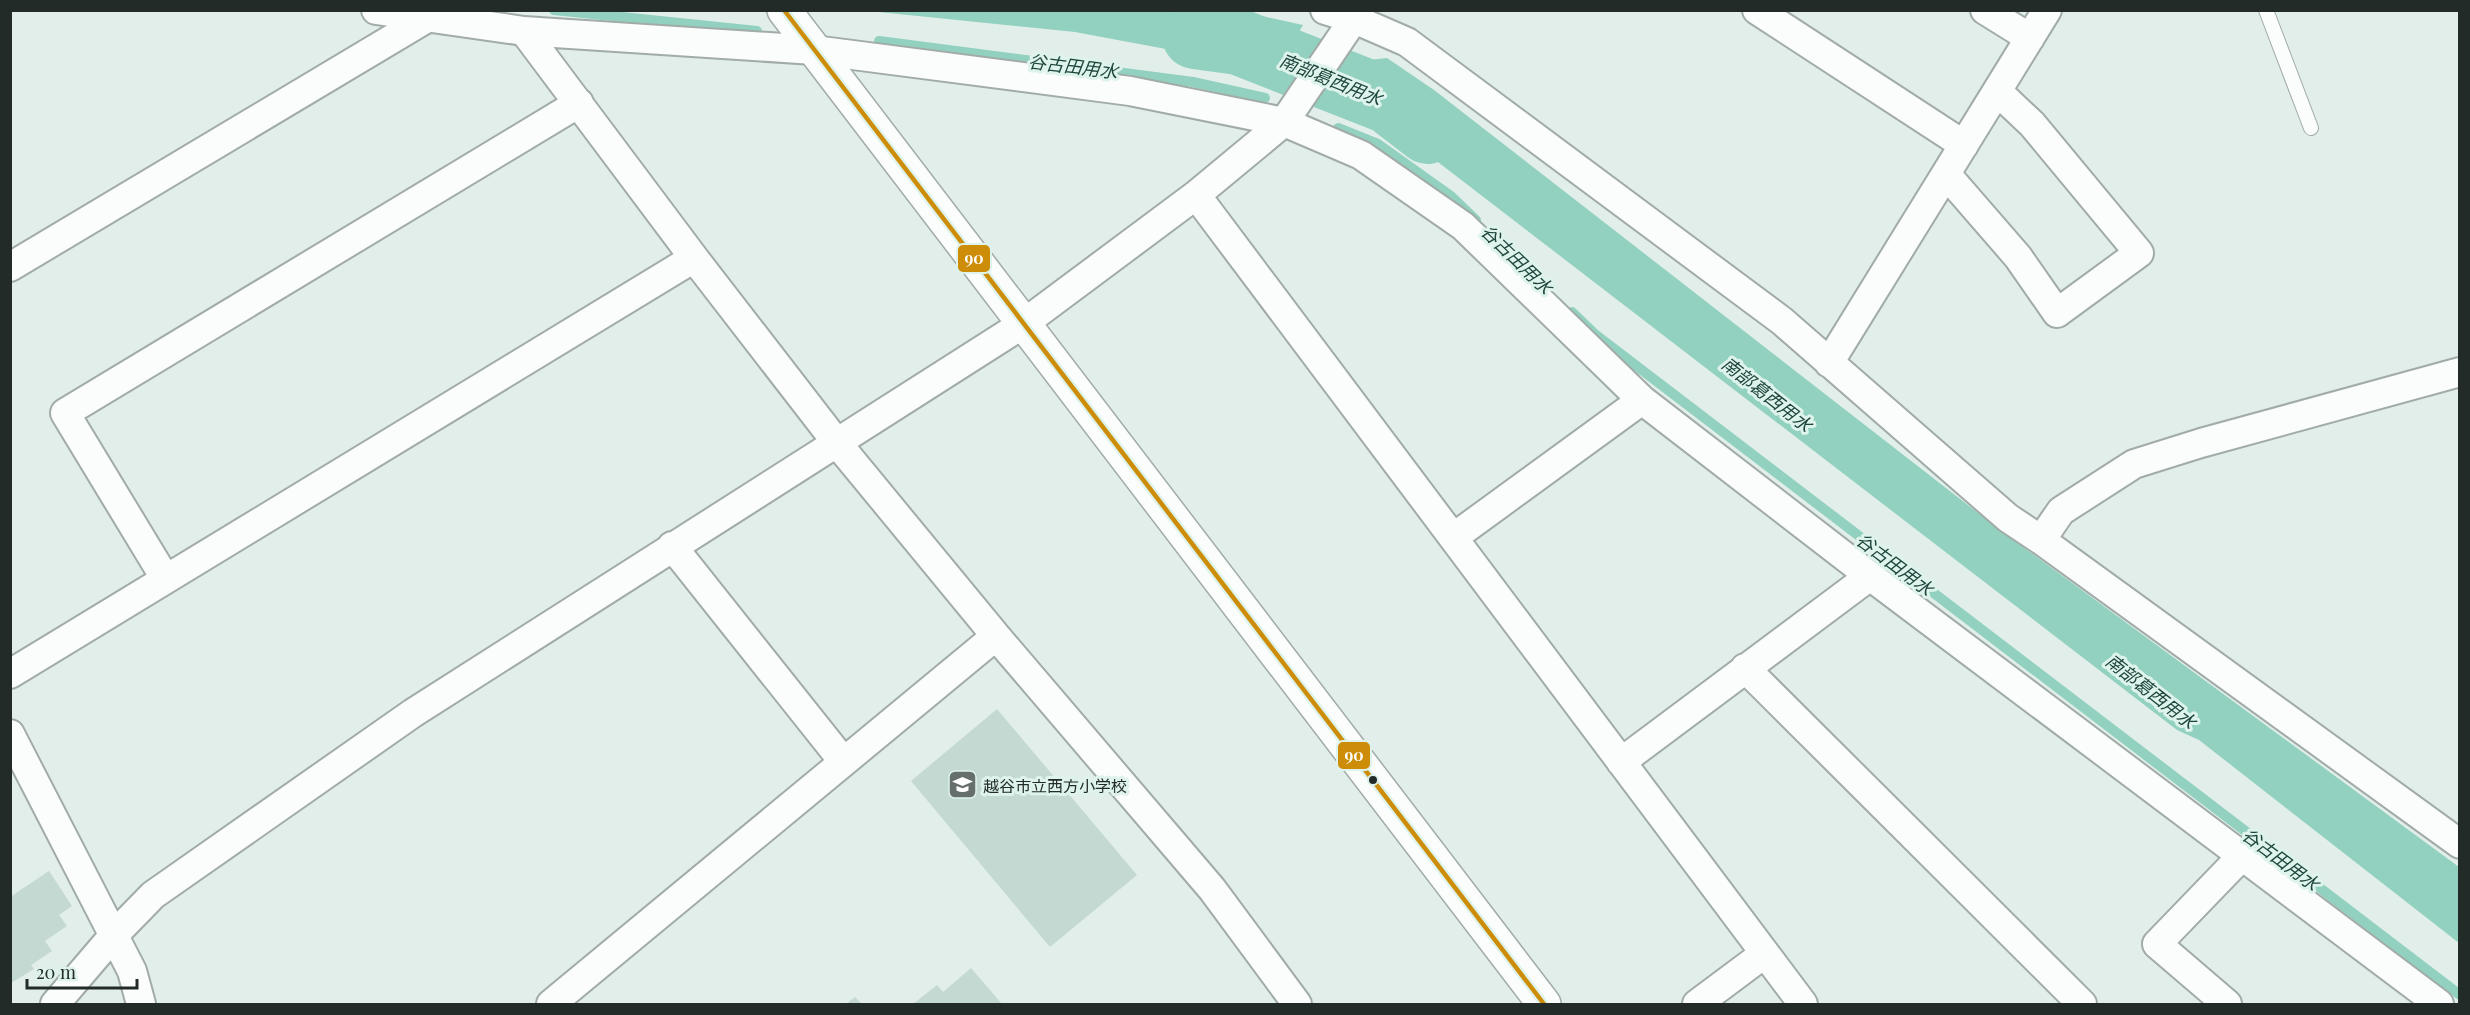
<svg xmlns="http://www.w3.org/2000/svg" width="2470" height="1015" font-family="'Playfair Display','Noto Sans JP',serif">
<rect width="100%" height="100%" fill="#e2eeea"/>
<path fill="#92d1bf" d="M1235,10L1303,25L1275,74L1246,64L1075,32L869,11Z
M1387,58L1434,90L2000,530L2459,867V943L2199,740L2177,730L1395,129L1336,105L1369,60Z"/>
<g fill="none" stroke-linecap="round" stroke-linejoin="round">
<path stroke="#92d1bf" stroke-width="10" d="M554,10L757,31
M879,41L1193,82L1265,98
M1338,128L1378,144L1451,196L1476,220
M1572,312L1596,335L2460,995"/>
<path stroke="#92d1bf" stroke-width="66" d="M1195,36L1239,42L1389,101L1428,131"/>
</g>
<path fill="#c3d9d2" d="M997,709L1137,875L1050,947L911,781Z
M49,871L72,906L59,915L67,926L45,941L52,951L31,965L34,969L11,983L10,897Z
M971,968L1002,1004H913L937,985L943,992Z
M855,997L862,1004H846Z"/>
<g fill="none" stroke-linecap="round" stroke-linejoin="round">
<defs>
<path id="service" d="M2266,10L2311,128"/>
<path id="minor" d="M376,10L524,31L694,258L837,443L996,636L1212,889L1297,1004
M1325,10L1354,19L1407,42L1782,321L2008,518L2041,540L2460,844
M1757,10L1964,145
M1985,10L2030,38
M524,31L814,50L1130,91L1284,122L1361,155L1463,226L1642,400
M1946,174L2018,257L2057,313L2139,253L2032,124L1997,91
M1196,195L1803,1004
M10,267L427,18
M1829,363L2047,10
M1454,537L1642,400L1870,576L2439,1004
M2041,540L2061,511L2134,464L2201,443L2460,372
M672,546L843,761
M165,578L65,413L579,103
M1745,668L2082,1004
M10,674L694,258
M10,734L132,971L141,1004
M1621,762L1870,576
M55,1004L114,935L153,895L413,713L1023,324L1196,195L1284,122L1360,10
M551,1004L996,636
M1697,1004L1764,954
M2227,1004L2157,944L2242,856"/>
<path id="secondary" d="M784,10L1544,1004"/>
</defs>
<use href="#service" stroke="#a1aba7" stroke-width="16"/>
<use href="#minor" stroke="#a1aba7" stroke-width="32"/>
<use href="#secondary" stroke="#a1aba7" stroke-width="36"/>
<use href="#service" stroke="#fbfcfc" stroke-width="14"/>
<use href="#minor" stroke="#fbfcfc" stroke-width="28"/>
<use href="#secondary" stroke="#fbfcfc" stroke-width="33"/>
<defs>
<path id="bus-1" d="M784,10L1544,1004"/>
</defs>
<use href="#bus-1" stroke="#ddf3ec" stroke-width="9"/>
<use href="#bus-1" stroke="#cd8d08" stroke-width="4.5"/>
</g>
<defs>
<symbol id="school-square" viewBox="-11 -11 22 22"><rect x="-9" y="-9" width="18" height="18" rx="4" fill="#666f6c" stroke="#ddf3ec"/><path d="M0-5L7-2L0 1L-7-2ZM-4 1L0 2.5L4 1V4Q0 6-4 4Z" fill="#fff"/></symbol>
</defs>
<g fill-rule="evenodd">
<use href="#school-square" x="946" y="768" width="33" height="33"/>
</g>
<circle fill="#232b28" stroke="#ddf3ec" stroke-width="2" cx="1373" cy="780" r="5"/>
<g text-anchor="middle" dominant-baseline="central" stroke-width="6" stroke-linejoin="round" paint-order="stroke">
<g font-size="16" fill="#232b28" stroke="#ddf3ec" text-anchor="start">
<text x="983" y="785">越谷市立西方小学校</text>
</g>
<g font-size="18" font-style="italic" fill="#1f463c" stroke="#ddf3ec">
<text transform="translate(1073 66) rotate(7)">谷古田用水</text>
<text transform="translate(1331 79) rotate(22)">南部葛西用水</text>
<text transform="translate(1517 259) rotate(44)">谷古田用水</text>
<text transform="translate(1767 394) rotate(38)">南部葛西用水</text>
<text transform="translate(1895 564) rotate(37)">谷古田用水</text>
<text transform="translate(2151 691) rotate(38)">南部葛西用水</text>
<text transform="translate(2281 859) rotate(37)">谷古田用水</text>
</g>
</g>
<g stroke="#ddf3ec" stroke-width="2">
<rect x="957" y="244" width="34" height="29" rx="6" fill="#cd8d08"/>
<rect x="1337" y="741" width="34" height="29" rx="6" fill="#cd8d08"/>
</g>
<g font-size="16" text-anchor="middle" font-weight="bold" fill="#fff">
<text x="974" y="264">90</text>
<text x="1354" y="761">90</text>
</g>
<rect width="2470" height="1015" fill="none" stroke="#232b28" stroke-width="24"/>
<path d="M27 979v9h110v-9" fill="none" stroke="#232b28" stroke-width="3"/>
<text x="36" y="979" font-size="18" fill="#232b28" stroke="#ddf3ec" stroke-width="4.5" paint-order="stroke">20 m</text>
</svg>
